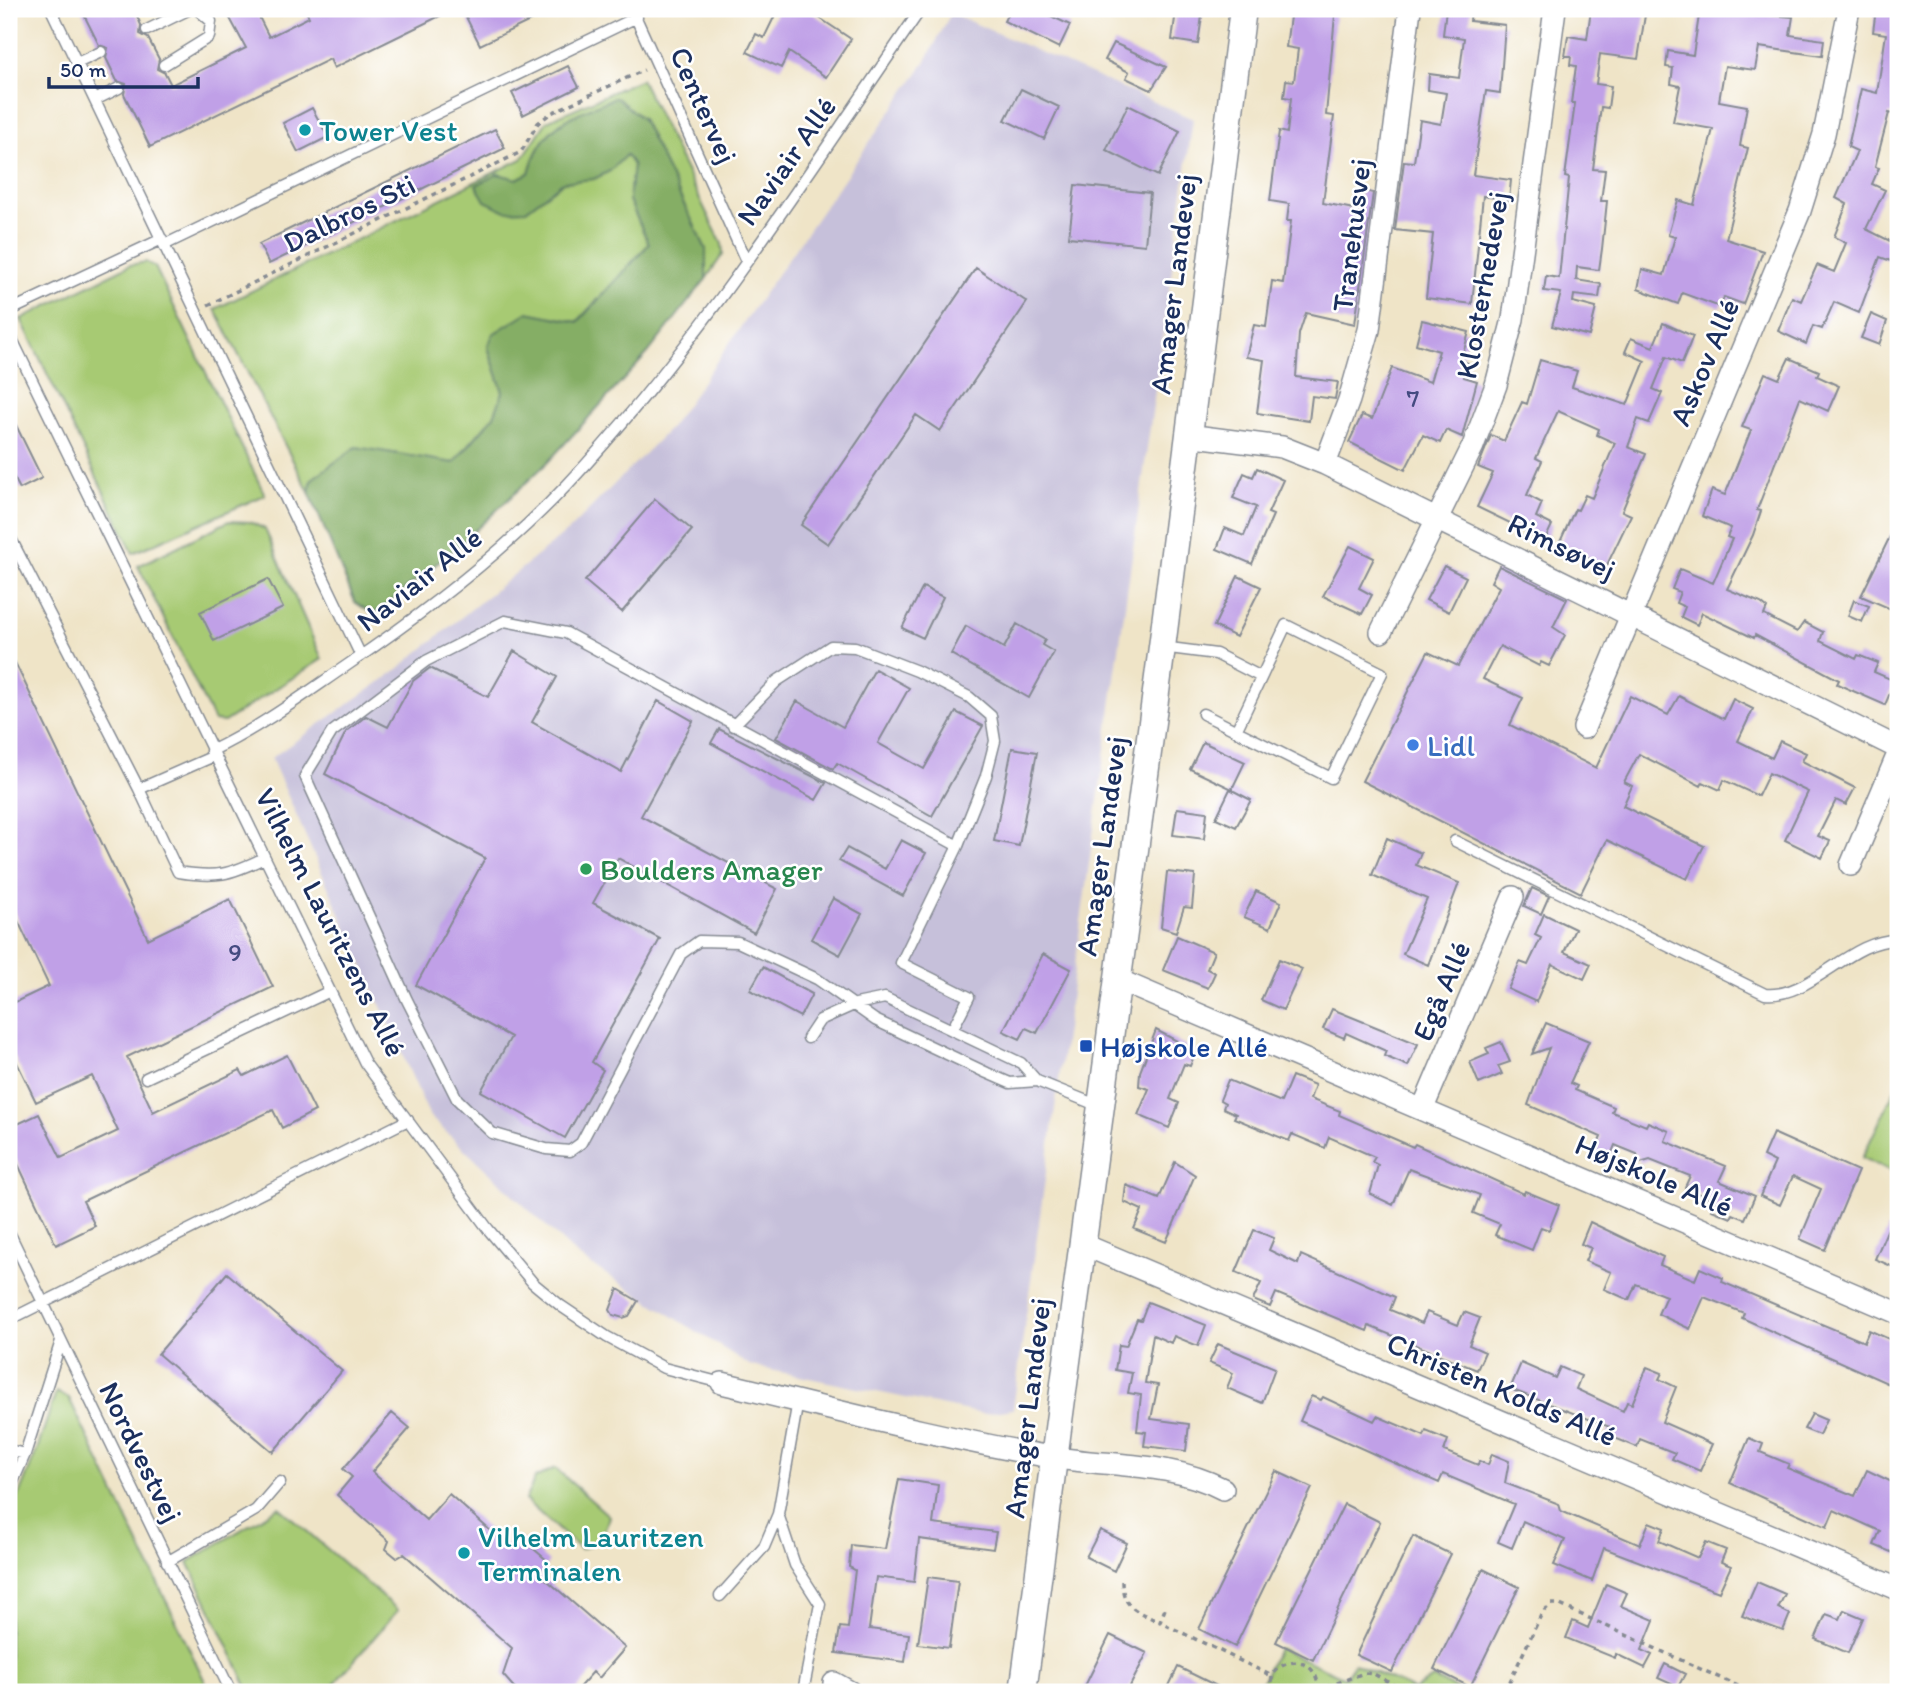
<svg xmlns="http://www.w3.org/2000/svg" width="1907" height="1701" font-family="Itim,sans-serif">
<rect width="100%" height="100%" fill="#fff"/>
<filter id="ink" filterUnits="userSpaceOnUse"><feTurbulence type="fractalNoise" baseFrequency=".0143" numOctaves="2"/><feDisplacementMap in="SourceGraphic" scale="14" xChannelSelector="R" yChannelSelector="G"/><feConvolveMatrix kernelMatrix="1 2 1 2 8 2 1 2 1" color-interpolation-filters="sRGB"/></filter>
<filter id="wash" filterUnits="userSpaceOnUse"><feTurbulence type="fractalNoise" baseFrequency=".00686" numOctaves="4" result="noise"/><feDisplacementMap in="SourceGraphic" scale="28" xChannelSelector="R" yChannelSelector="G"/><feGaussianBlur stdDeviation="1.57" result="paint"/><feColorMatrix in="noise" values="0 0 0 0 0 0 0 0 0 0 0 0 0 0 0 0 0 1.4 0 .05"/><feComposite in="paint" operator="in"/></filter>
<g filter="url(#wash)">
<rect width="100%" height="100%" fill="#efe4c7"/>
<path fill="#c6c0da" d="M951,13L1193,119L1013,1409L983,1414L751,1366L579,1257L430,1117L271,758L393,673L570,529L671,427L926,61Z"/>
<path fill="#a7ca73" stroke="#617c68" stroke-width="2" d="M641,79L722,244L723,254L706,279V249L642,119L616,98C573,116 541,123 529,173L517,179L497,174L526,210L563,182L594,179L610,171L626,154L633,165L629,200L649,244L577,322L528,312L488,347L503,392L494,416L453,463L356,447L312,479L309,492L215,309L522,159L547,121Z
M146,262L155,267L265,495L133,553L21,319L130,265Z
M229,521L250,522L265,529L322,659L224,722L214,721L138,566Z
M1898,1083V1174L1862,1158Z
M56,1392L69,1398L210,1692H9V1520L37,1450Z
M555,1468L609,1516C605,1534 598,1543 580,1549L525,1500L535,1478Z
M279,1507L398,1610L327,1692H250L188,1562Z
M1278,1648L1345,1678L1354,1663L1414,1690L1433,1678L1463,1692H1257Z"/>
<path fill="#85ae65" stroke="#506e62" stroke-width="2" d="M616,97L642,119L706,249V279L648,353L547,463L465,540L379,611L371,613L355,602L309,492L312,479L356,447L454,463L494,416L503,392L488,347L493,334L528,312L578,322L649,244L629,200L633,165L626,155L610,171L594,179L563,182L526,210L506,211L485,201L476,185L498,174L517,179L529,173C542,123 572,116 616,97Z"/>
<g id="blocks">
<path fill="#c0a0e7" d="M81,9H134L141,25L140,34L148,38L159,59L157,69L165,73L171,85L246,48L225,9H255L269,37L309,17L305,9H454L334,68L330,59L150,147L124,94L126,84L117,81L106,58L108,48L99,45Z
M462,9H555L480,45Z
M778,9H806L851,39L826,77L789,52L781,68L747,52L756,34L764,38Z
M1010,9H1036L1070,25L1059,48L1004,21Z
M1291,9H1309V11L1335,15L1326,115L1334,116L1323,203L1359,210L1361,190L1373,193L1355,324L1306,313L1299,334L1296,377L1338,382L1335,399L1312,396L1309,421L1257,413L1264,360L1246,357L1254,325L1266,327L1272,281L1283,283L1291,221H1287L1289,204L1270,201L1279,131L1287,133L1291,98L1284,97L1286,80L1294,81L1298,49L1286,47Z
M1446,9H1471L1470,21L1505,25L1500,93L1486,91L1473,175L1511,180L1509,200L1483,196L1472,304L1426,298L1433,234L1395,230L1404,161L1414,162L1420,120L1441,124L1446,93L1428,90L1429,74L1459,78L1464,38L1443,35Z
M1591,9H1646L1638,59L1600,54L1596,84L1611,86L1608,108L1601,107L1593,169L1605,170L1601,201H1607L1602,249L1599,270L1577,267L1576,280L1601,284L1599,298L1574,295L1573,302L1596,308L1589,336L1552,326L1561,293L1544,291L1546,276L1559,278L1569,178L1565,177L1575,103H1571L1576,66L1570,65L1571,56H1565L1568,36L1587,39Z
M1700,9L1793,17L1790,35L1824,40L1822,56L1759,47L1755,70L1725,66L1719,101L1747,106L1740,146L1748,148L1726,239L1763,251L1743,304L1724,297L1720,307L1682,293L1678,304L1638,289L1642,269L1664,275L1675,237L1668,235L1678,200L1694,205L1713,129L1673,122L1680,86L1671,84L1673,68L1666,67L1668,51L1693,55Z
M1876,9H1898V115L1889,113L1875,167L1879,168L1872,184L1885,190L1866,229L1898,245L1891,261L1880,257L1859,313L1834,302L1822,329L1813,326L1806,344L1778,331L1792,297L1801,301L1817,265L1834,272L1846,243L1834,237L1847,204L1836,198L1857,151L1848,147L1861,89L1877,93L1886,34L1873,32Z
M1176,11L1202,16L1198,44L1172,40Z
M1114,43L1166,67L1151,90L1126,78L1129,72L1105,60Z
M568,66L579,87L523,115L512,93Z
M1021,89L1059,107L1044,139L1005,120Z
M1128,105L1180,131L1158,176L1106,150Z
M312,108L328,137L298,152L283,123Z
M495,129L505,148L269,264L259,244Z
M1075,185L1150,193L1145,245L1069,237Z
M976,268L1027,302L940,431L916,415L828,544L801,525Z
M1871,314L1887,321L1879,345L1861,338Z
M1422,320L1469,332L1461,361L1468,363L1464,377L1477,381L1462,437L1446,430L1440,443L1423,435L1405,470L1349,442L1362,415L1372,419L1392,368L1430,382L1439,351L1416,344Z
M1663,323L1693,336L1682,363L1666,357L1653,389L1662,393L1649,423L1638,419L1628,447L1646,454L1622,511L1631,515L1606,567L1559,544L1575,509L1578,510L1585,495L1592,498L1615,443L1597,435L1599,429L1558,411L1536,458L1542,461L1527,495L1542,503L1536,517L1552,525L1545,540L1477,507L1493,473L1478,467L1491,435L1504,441L1522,402L1527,404L1540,360L1577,371L1572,387L1627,405L1645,361L1625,352L1631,338L1653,347Z
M1789,358L1819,371L1817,376L1839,386L1828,411L1800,398L1757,510L1761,511L1753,535L1727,589L1761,603L1767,608L1764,615L1797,632L1804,622L1823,632L1820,641L1856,659L1858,655L1878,663L1874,672L1895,681L1885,705L1837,684L1839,680L1755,635L1754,638L1702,613L1697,625L1681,617L1685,607L1676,603L1680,592L1672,589L1680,569L1713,583L1732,539L1727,537L1731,528L1702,516L1712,490L1725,495L1751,430L1742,427L1765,373L1779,379Z
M9,411L42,478L20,489L9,468Z
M1257,468L1283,480L1268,513L1273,515L1252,564L1217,549L1225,528L1244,536L1256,507L1233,498L1244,473L1253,477Z
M655,499L692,530L622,612L585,581Z
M1898,520V612L1861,596Z
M1350,546L1374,558L1359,588L1372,595L1362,614L1323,596Z
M1444,566L1466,577L1449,612L1426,600Z
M1499,566L1567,599L1553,627L1565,635L1549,666L1541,662L1539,666L1500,646L1483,679L1523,698L1510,725L1596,768L1630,696L1668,715L1679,696L1724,719L1733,699L1753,709L1738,741L1772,758L1780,741L1806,753L1802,761L1855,788L1846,805L1836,800L1818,836L1830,841L1822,858L1785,840L1808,792L1769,773L1758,796L1724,780L1720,790L1703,782L1701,786L1639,754L1624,782L1632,786L1623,806L1704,846L1687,879L1607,840L1581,893L1362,781L1428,652L1458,666L1499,587L1491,582Z
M1238,576L1261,587L1236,637L1214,626Z
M268,579L283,608L214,641L200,612Z
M923,587L943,597L923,638L902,628Z
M1854,600L1869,606L1862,622L1848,616Z
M1017,624L1045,640L1042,645L1054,652L1029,698L951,654L966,626L1004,648Z
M9,650L148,939L230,899L273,987L127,1057L153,1112L240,1070L244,1076L287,1055L315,1111L282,1128L273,1110L83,1201L95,1226L56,1245L9,1145V1128L39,1114L61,1158L118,1131L92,1076L36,1102L9,1046V1005L49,986L9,902Z
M514,651L557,677L532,722L621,772L658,701L693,721L641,816L777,889L754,933L618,858L593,903L660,939L592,1062L603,1070L565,1138L481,1091L511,1037L416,985L485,858L325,774L346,732L366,716L388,727L413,681L430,668L488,697Z
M875,669L909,688L878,743L924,769L956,712L983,726L932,816L837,763L833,769L776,738L797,701L843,727Z
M719,729L826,783L816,800L711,743Z
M1203,742L1245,762L1232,789L1190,769Z
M1012,748L1037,752L1019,846L994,841Z
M1230,789L1251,800L1236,827L1216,818Z
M1177,808L1207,812L1204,839L1173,835Z
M1387,838L1421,853L1416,865L1459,883L1428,965L1403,954L1427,899L1372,875Z
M901,840L926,853L903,896L839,861L847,848L885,869Z
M1167,872L1195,875L1192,908L1184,907L1176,932L1161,927Z
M1532,888L1549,896L1541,914L1524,906Z
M1256,891L1281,902L1270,928L1244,917Z
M833,898L862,914L840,955L811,939Z
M1544,914L1575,929L1564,952L1591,964L1584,979L1552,964L1536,1002L1508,989L1520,962L1528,965L1541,938L1535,935Z
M1177,936L1214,952L1207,969L1215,973L1208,988L1163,970Z
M1043,954L1071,969L1037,1033L1026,1028L1020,1039L1003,1031Z
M1279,959L1302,969L1283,1010L1261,1000Z
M763,967L812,994L800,1017L750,990Z
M1332,1009L1418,1044L1408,1066L1384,1056L1386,1051L1346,1033L1344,1038L1323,1029Z
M1546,1023L1589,1041L1570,1083L1577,1086L1575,1090L1614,1107L1612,1112L1646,1126L1648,1122L1669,1131L1665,1141L1726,1166L1719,1181L1755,1196L1745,1219L1733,1214L1731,1218L1712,1210L1716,1203L1709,1198L1685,1187L1690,1176L1650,1160L1640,1163L1637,1154L1615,1145L1609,1160L1594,1154L1601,1137L1528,1105L1549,1048L1532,1054Z
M1156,1030L1196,1051L1190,1066L1184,1064L1170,1099L1179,1103L1169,1128L1138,1115L1149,1089L1139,1086L1140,1072Z
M1501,1042L1510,1062L1498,1066L1502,1074L1479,1084L1470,1062L1489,1054L1486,1048Z
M1292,1076L1315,1085L1310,1099L1340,1111L1339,1115L1413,1147L1415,1144L1524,1194L1525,1191L1559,1205L1549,1230L1541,1227L1532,1250L1495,1235L1500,1224L1473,1213L1480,1195L1409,1169L1393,1205L1370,1194L1378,1165L1372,1162L1375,1157L1329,1137L1325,1148L1292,1134L1289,1141L1234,1118L1236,1114L1223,1108L1225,1103L1220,1100L1228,1080L1281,1102Z
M1773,1133L1858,1171L1825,1250L1800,1239L1821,1189L1793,1176L1780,1205L1760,1196L1775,1162L1763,1156Z
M1175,1162L1195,1175L1166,1242L1134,1229L1142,1210L1124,1202L1126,1185L1159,1199Z
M1898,1205V1269L1875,1259Z
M1590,1222L1663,1257L1660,1265L1695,1280L1700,1268L1723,1278L1722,1282L1864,1342L1869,1330L1898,1343V1388L1742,1318L1744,1313L1704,1297L1690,1329L1658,1314L1666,1296L1636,1284L1629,1300L1604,1289L1611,1272L1585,1261L1591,1248L1581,1244Z
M1254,1230L1274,1238L1269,1250L1298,1264L1301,1255L1395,1297L1390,1310L1422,1323L1427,1312L1458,1325L1464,1312L1480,1318L1469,1345L1485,1352L1477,1370L1369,1326L1367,1331L1276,1293L1270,1307L1253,1300L1261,1283L1236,1272Z
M227,1273L342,1371L273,1452L158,1354Z
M618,1289L638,1301L629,1316L623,1318L613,1315L610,1310Z
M1148,1302L1206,1325L1198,1346L1174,1336L1171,1343L1153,1335L1145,1383L1158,1385L1151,1419L1189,1424L1186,1451L1144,1446L1146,1432L1137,1431L1141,1395L1128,1393L1132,1373L1115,1370L1119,1345L1126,1346L1137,1319L1141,1320Z
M1218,1344L1275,1368L1262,1403L1227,1388L1233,1373L1209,1363Z
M1521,1363L1555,1378L1560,1367L1581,1376L1576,1389L1623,1411L1627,1402L1632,1404L1647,1367L1662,1373L1659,1379L1676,1387L1662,1422L1712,1444L1700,1471L1672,1459L1675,1453L1640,1439L1637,1447L1607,1435L1610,1427L1510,1389Z
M1311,1396L1321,1400L1323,1397L1374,1421L1377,1416L1424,1436L1426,1431L1448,1440L1444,1451L1478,1465L1479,1461L1488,1465L1492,1454L1509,1461L1505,1483L1559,1504L1561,1511L1640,1545L1649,1522L1664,1528L1659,1541L1698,1558L1706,1542L1726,1550L1721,1562L1731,1566L1719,1592L1604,1548L1592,1581L1554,1565L1565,1540L1523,1521L1512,1548L1498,1542L1514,1504L1443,1474L1439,1483L1300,1421Z
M392,1413L410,1428L372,1472L426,1520L449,1494L510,1548L522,1539L549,1562L540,1574L625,1648L599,1678L593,1672L575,1692H518L503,1675L512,1648L404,1554L397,1558L386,1549L389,1541L337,1495L352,1477L343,1469Z
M1812,1414L1826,1420L1819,1435L1804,1429Z
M1749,1438L1763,1444L1760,1452L1789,1464L1787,1468L1855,1496L1867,1470L1898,1485V1555L1874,1545L1880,1531L1834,1510L1827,1527L1730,1483Z
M1276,1471L1312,1488L1235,1647L1199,1629Z
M899,1479L938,1485L933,1524L996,1532L993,1549L919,1539L914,1582L876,1577L869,1629L909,1634L905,1662L836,1653L840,1627L848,1628L855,1570L849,1567L851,1545L885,1549Z
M1344,1504L1380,1522L1313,1660L1276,1642Z
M1100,1530L1127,1543L1114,1571L1086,1557Z
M1413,1536L1450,1554L1392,1672L1356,1655Z
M1483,1569L1519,1587L1470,1687L1434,1669Z
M928,1577L958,1581L949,1648L918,1644Z
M1757,1582L1785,1594L1778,1608L1790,1614L1783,1631L1742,1616Z
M1606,1584L1627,1593L1621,1606L1654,1620L1642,1650L1652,1655L1645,1668L1616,1654L1615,1658L1566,1638L1573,1621L1588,1628Z
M1844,1610L1863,1618L1848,1653L1815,1639L1826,1614L1840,1619Z
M1110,1635L1147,1653L1127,1692H1082Z
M1665,1664L1685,1674L1678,1687L1658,1678Z
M1178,1667L1229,1692H1166Z"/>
</g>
</g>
<g filter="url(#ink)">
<use href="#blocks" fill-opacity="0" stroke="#858a92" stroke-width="2"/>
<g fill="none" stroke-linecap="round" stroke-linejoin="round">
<defs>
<path id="service" d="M51,9L361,656
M632,9L746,261
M147,30L190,9
M77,63L101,52
M164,65L209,37L211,21L197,9
M95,100L119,88
M164,245L637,17
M9,316L13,309L162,239
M9,333L365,1063L488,1229L533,1283L561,1306L607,1337L664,1368L722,1383
M9,535L139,789L214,756
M1162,647L1216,654L1261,677
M1203,714L1331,778L1382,673L1286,625L1236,731
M733,726L777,681L831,646L855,647L917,671L969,697L991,716L995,741L986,776L958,846L566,633L505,621L426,661L332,732L305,776L407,1000L457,1099L492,1133L546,1149L570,1151L581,1143L681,954L699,941L738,942L817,979L875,1020L987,1073L1010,1083L1037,1081L1021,1063L885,998L856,1004L820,1020L808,1038
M211,751C259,728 302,696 346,666C424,613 502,554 567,485C702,341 809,171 921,9
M139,789L178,872C217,878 229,875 264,858
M1455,841L1765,994C1810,999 1851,938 1898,940
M952,1030L969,997L901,963L958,846
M146,1078L328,992
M1037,1081L1099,1106
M9,1232L231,1692
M9,1320L408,1120
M9,1450L25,1454
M9,1491L25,1454L61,1341
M778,1514L795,1565L820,1604L803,1692
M167,1562L256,1510L280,1482
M720,1596L764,1547L778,1514L798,1401"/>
<path id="minor" d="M1187,435L1282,447L1325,464L1898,748
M1325,464L1349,400L1369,330L1410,9
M1381,632L1473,446L1496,385L1513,319L1555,9
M1584,728L1800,211L1824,134L1849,9
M1851,865L1898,754
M1116,979L1898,1313
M1423,1108L1513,897
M1082,1244L1898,1589
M722,1383C831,1409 941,1438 1051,1457C1109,1467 1169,1461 1223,1489
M834,1683L850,1692"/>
<path id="tertiary" d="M1023,1692L1162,647L1243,9"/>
</defs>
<use href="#service" stroke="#858a92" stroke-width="13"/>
<use href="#minor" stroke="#858a92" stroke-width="24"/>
<use href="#tertiary" stroke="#858a92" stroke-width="29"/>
<path stroke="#858a92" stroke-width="3.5" stroke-dasharray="5 5" stroke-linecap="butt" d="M208,305L521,152L538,123L551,113L644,70
M1122,1581C1122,1608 1138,1612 1160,1622
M1165,1609L1160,1622L1272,1676
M1318,1690L1364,1673L1374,1674L1406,1692
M1272,1692V1676C1288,1651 1321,1662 1318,1692
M1422,1692H1434
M1505,1692L1542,1613L1551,1604H1558L1751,1692"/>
<use href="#service" stroke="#fff" stroke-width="10"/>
<use href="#minor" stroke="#fff" stroke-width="21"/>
<use href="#tertiary" stroke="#fff" stroke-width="26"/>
</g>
</g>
<g fill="#0f9aa8" stroke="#fff" stroke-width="2.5">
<circle cx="305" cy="130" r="7"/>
<circle cx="464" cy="1553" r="7"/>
</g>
<circle fill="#3f7fe0" stroke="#fff" stroke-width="2.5" cx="1413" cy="745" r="7"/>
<circle fill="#2e9e5b" stroke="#fff" stroke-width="2.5" cx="586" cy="869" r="7"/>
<rect fill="#1a4fb4" stroke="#fff" stroke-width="2.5" x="1079" y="1039" width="14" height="14" rx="3.5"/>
<g text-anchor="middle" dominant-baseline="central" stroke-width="5" stroke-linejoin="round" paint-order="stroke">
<g font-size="26" fill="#444b80">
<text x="1413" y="398">7</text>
<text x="235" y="952">9</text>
</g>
<g font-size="30" fill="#1b2f5e" stroke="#fff">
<text transform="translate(704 105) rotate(66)">Centervej</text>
<text transform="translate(786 161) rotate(-55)">Naviair Allé</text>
<text transform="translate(349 213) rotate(-26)">Dalbros Sti</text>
<text transform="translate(1351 235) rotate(-83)">Tranehusvej</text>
<text transform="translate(1173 284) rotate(-83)">Amager Landevej</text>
<text transform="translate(1482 285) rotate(-80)">Klosterhedevej</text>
<text transform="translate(1704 362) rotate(-67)">Askov Allé</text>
<text transform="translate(1562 546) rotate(26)">Rimsøvej</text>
<text transform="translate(419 579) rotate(-38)">Naviair Allé</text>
<text transform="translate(1101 846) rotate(-82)">Amager Landevej</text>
<text transform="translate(331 922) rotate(63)">Vilhelm Lauritzens Allé</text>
<text transform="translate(1441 991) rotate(-67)">Egå Allé</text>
<text transform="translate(1654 1175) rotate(23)">Højskole Allé</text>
<text transform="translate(1502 1389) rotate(23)">Christen Kolds Allé</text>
<text transform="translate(1027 1408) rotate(-83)">Amager Landevej</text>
<text transform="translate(141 1452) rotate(64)">Nordvestvej</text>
</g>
<g font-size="30" fill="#0d838f" stroke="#fff" text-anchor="start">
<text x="319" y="130">Tower Vest</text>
<text x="478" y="1536">Vilhelm Lauritzen<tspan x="478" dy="34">Terminalen</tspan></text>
</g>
<g font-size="30" fill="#366cbe" stroke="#fff" text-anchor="start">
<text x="1427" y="745">Lidl</text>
</g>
<g font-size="30" fill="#27864d" stroke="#fff" text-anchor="start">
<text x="600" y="869">Boulders Amager</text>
</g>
<g font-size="30" fill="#164399" stroke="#fff" text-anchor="start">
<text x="1100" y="1046">Højskole Allé</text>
</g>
</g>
<rect width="1907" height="1701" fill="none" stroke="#fff" stroke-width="35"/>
<path d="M49 77v10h149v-10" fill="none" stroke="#1b2f5e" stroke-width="3.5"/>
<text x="60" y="77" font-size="21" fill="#1b2f5e" stroke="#ffffff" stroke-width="5" paint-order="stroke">50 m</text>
</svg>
